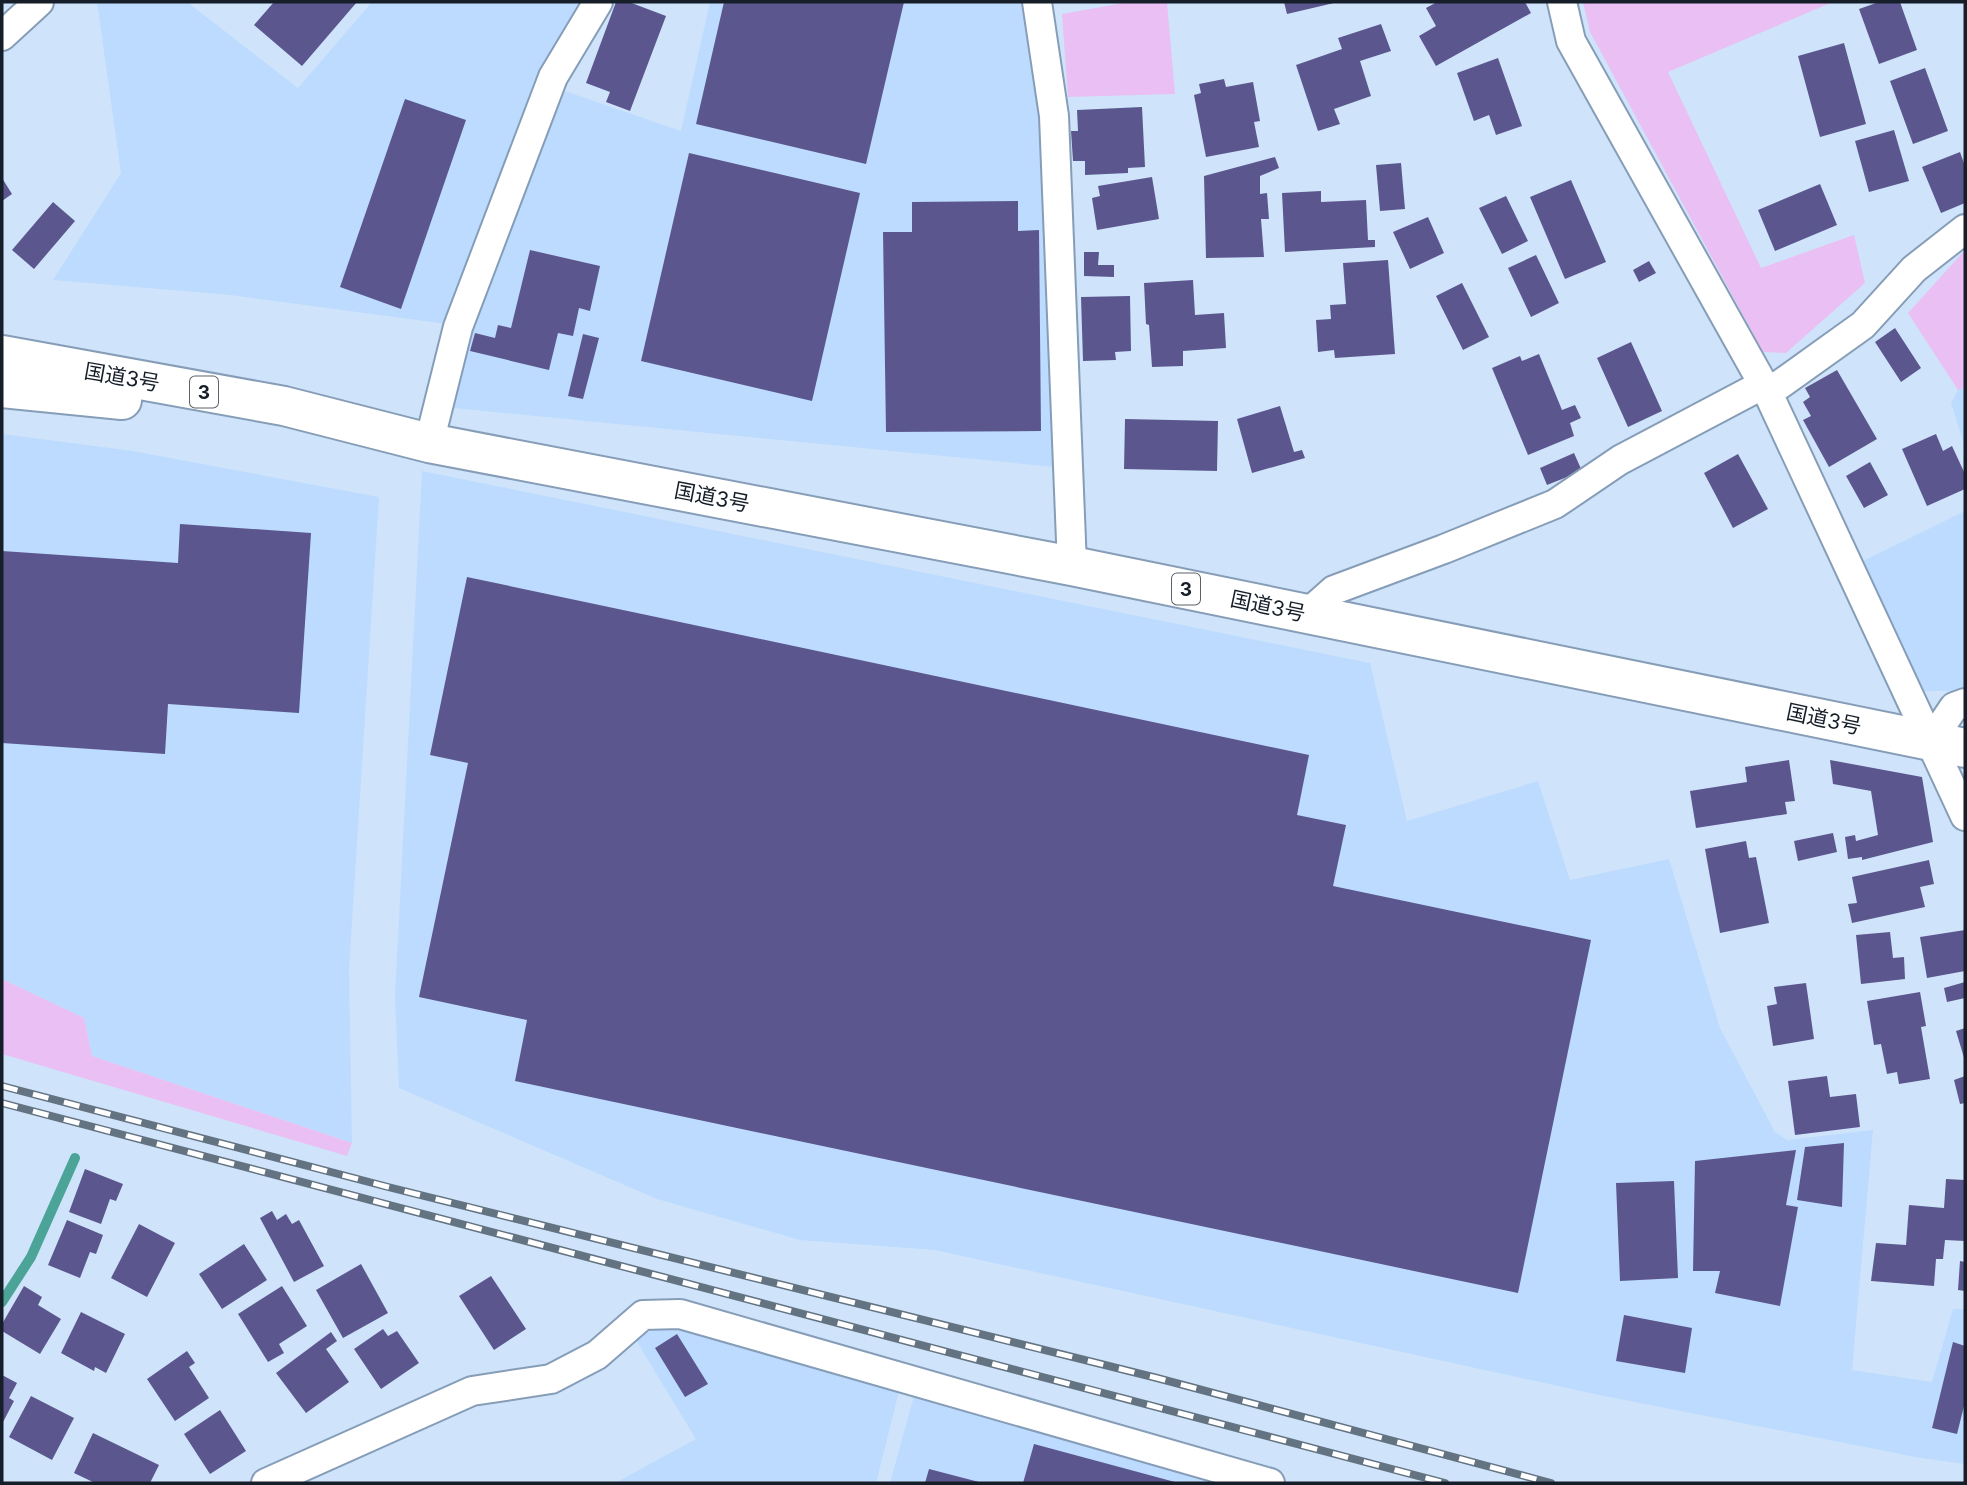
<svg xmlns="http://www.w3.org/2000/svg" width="1967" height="1485" font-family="Inter,'Noto Sans JP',sans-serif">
<rect width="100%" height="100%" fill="#cfe4fa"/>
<path fill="#bddbfe" d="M97,2H187L298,88L372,2H581L534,81L447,324L230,295L53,280L121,173Z
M710,2H1023L1045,131L1055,467L444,407L556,88L681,131Z
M1965,387V447L1951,403L1958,390Z
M2,434L133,451L379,497L349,969L352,1143L92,1056L84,1018L2,979Z
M422,471L1370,663L1407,821L1538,781L1570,880L1669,859L1720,1028L1775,1132L1787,1140L1873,1130L1852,1370L1932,1382L1953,1309H1965V1464L1921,1458L1599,1395L935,1250L800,1240L657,1199L399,1088L395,996Z
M1965,511V691H1923L1857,564Z
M681,1321L899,1391L876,1483H615L696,1439L634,1337Z
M914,1396L1236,1483H890Z"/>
<path fill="#eabff4" d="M1129,2H1167L1175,94L1068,97L1062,14Z
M1583,2H1833L1668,72L1761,268L1854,235L1865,283L1786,353L1763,352L1590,32Z
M1965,250V387L1958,390L1908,313Z
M2,979L84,1018L92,1056L352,1143L347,1156L2,1054Z"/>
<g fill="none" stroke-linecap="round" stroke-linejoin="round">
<path stroke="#4ba497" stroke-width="10" d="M2,1302L31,1257L75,1158"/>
</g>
<path fill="#5b578e" d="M274,2H357L302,66L254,25Z
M616,2H629L666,16L630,111L606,102L610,92L586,83Z
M724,2H904L866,164L696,124Z
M1284,2H1334V3L1287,14Z
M1437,2H1525L1531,13L1436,66L1419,36L1436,26L1426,8Z
M1879,2H1900L1917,50L1879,64L1859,9Z
M1381,24L1391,51L1360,61L1371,96L1334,109L1340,124L1318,131L1296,65L1342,49L1338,38Z
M1844,43L1866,124L1820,137L1798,56Z
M1498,58L1522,126L1496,135L1489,115L1474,121L1457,73Z
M1925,68L1948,131L1913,144L1890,81Z
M1224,79L1226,87L1253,82L1260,121L1254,122L1259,147L1206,157L1194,95L1201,93L1199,84Z
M405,99L466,120L401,309L340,287Z
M1142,107L1145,167L1128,168V173L1085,175V161H1073L1071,131H1078L1077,110Z
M1894,130L1909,181L1869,192L1855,141Z
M1960,152L1965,166V203L1941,213L1922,167Z
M689,153L860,193L812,401L641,361Z
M1275,157L1279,168L1260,176V194L1267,193L1269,219H1261L1264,257L1206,258L1204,176Z
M1401,163L1405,209L1380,211L1376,165Z
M1152,177L1159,219L1097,230L1092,198L1100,196L1098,186Z
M2,178L12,194L2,201Z
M1571,180L1606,262L1565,279L1530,197Z
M1820,184L1837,225L1775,251L1758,210Z
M1321,191V202L1366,200L1368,240H1375V247L1285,252L1282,193Z
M1506,196L1528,241L1502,254L1479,208Z
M1018,201V231L1039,230L1041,431L886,432L883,232H912V202Z
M53,202L75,221L34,269L12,250Z
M1428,217L1444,253L1410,269L1393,232Z
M530,250L600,266L590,311L579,308L573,336L558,333L549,370L470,351L475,333L495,338L498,325L511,328Z
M1084,252H1099L1098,265H1114V277L1084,276Z
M1536,255L1559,303L1531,317L1508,268Z
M1388,260L1395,354L1335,358L1334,350L1318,352L1316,320L1331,319L1330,305L1346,304L1343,263Z
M1649,261L1656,273L1639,282L1633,270Z
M1193,280L1195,315L1224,313L1226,348L1183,351V366L1152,367L1149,325L1146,324L1144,283Z
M1462,283L1489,337L1463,350L1436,296Z
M1130,296L1131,351L1115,352L1116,360L1083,361L1081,297Z
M1895,328L1921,368L1901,382L1875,342Z
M583,334L599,338L583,399L568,396Z
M1631,342L1662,411L1628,427L1597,358Z
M1539,354L1562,410L1575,405L1581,418L1570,423L1574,436L1528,455L1492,368L1520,356L1522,361Z
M1837,370L1877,439L1829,467L1803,420L1811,416L1803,402L1810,397L1805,388Z
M1280,406L1294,452L1302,450L1305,458L1252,473L1237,419Z
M1125,419L1218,421L1217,471L1124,469Z
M1936,434L1943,451L1952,446L1965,474V489L1927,506L1902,449Z
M1574,453L1582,471L1547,485L1540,468Z
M1738,454L1768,509L1733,528L1704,473Z
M1870,462L1888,495L1864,508L1846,476Z
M180,524L311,533L299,713L168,704L165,754L2,743V551L178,563Z
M467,577L1309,755L1297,815L1346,825L1333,886L1591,940L1518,1293L515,1081L527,1020L419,997L468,763L430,755Z
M1789,760L1795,801L1785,802L1787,814L1696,828L1690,791L1747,782L1745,767Z
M1830,760L1922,777L1933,842L1862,860V857L1848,859L1845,837L1855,835L1856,841L1878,835L1871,791L1833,784Z
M1833,833L1837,852L1798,861L1794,841Z
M1746,841L1749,858L1756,857L1769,923L1720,933L1705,849Z
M1929,860L1934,884L1920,887L1925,907L1852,923L1848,904L1857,903L1852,877Z
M1965,930V971L1927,978L1920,937Z
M1890,932L1893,958L1904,957L1905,979L1861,984L1856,935Z
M1965,982V998L1947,1002L1944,988Z
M1806,983L1814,1039L1773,1046L1767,1006L1777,1004L1774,987Z
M1920,992L1926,1026L1921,1027L1930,1079L1899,1084L1897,1072L1887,1074L1881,1044L1874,1045L1867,1001Z
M1965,1028V1061L1956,1031Z
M1827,1076L1830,1097L1856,1094L1860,1127L1795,1135L1788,1081Z
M1965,1076V1103L1960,1104L1954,1080Z
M1844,1143L1842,1207L1797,1200L1805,1147Z
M1796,1150L1786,1205L1798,1207L1780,1306L1715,1293L1720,1271H1693L1695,1161Z
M85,1169L123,1184L116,1201L110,1199L101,1224L69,1212Z
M1946,1179L1965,1180V1241L1945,1240L1943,1259H1936L1934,1286L1871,1281L1876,1243L1906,1245L1909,1205L1944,1208Z
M1674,1181L1678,1278L1620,1281L1616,1183Z
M272,1211L277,1220L286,1214L292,1224L299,1220L324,1266L294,1282L260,1218Z
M67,1220L103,1235L96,1254L90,1252L80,1278L48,1265Z
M139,1224L175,1243L147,1297L111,1278Z
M244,1244L267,1280L222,1309L199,1274Z
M1960,1261L1965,1262V1291L1958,1290Z
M361,1264L388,1313L343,1338L316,1290Z
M491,1276L526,1329L494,1350L459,1296Z
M24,1286L42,1297L38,1305L61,1319L40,1354L2,1331V1324Z
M282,1286L307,1326L279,1344L284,1353L268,1362L238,1314Z
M81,1312L125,1334L106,1373L95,1367L94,1371L61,1353Z
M1624,1315L1692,1328L1685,1373L1616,1361Z
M383,1329L388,1336L397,1331L419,1363L381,1389L354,1349Z
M331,1332L337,1341L326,1349L349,1382L306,1413L276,1373Z
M677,1334L708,1384L685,1397L655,1348Z
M1953,1342L1965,1346V1402L1957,1434L1932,1428Z
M187,1351L195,1363L189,1367L209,1398L175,1421L147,1379Z
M2,1375L17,1383L9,1398L14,1401L2,1424Z
M31,1396L74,1418L52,1460L9,1437Z
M220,1410L246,1451L210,1474L184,1434Z
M93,1433L159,1465L150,1483H95L74,1473Z
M1034,1444L1175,1482V1483H1023Z
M929,1469L979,1482V1483H925Z"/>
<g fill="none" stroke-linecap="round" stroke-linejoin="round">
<defs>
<path id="minor" d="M1037,2L1054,116L1072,566
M1562,2L1571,41L1768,393L1965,816
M2,36L39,2
M1768,393L1863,325L1914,269L1965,229
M429,443L458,327L553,77L598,2
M1307,614L1334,590L1444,549L1555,504L1620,460L1762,385
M1931,741L1954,707L1965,703
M266,1483L472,1391L551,1379L597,1355L643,1315L680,1314L1270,1483"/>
<path id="trunk" d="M2,355L284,406L429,443L1072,566L1965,748
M2,388L122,400"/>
</defs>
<use href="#minor" stroke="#869db8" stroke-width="32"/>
<use href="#trunk" stroke="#869db8" stroke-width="42"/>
<use href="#minor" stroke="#fff" stroke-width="28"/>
<use href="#trunk" stroke="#fff" stroke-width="38"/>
<defs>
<path id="rail" d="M2,1086L388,1187L1157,1378L1551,1483
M2,1103L1445,1483"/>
</defs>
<use href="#rail" stroke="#647382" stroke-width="8"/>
<use href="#rail" stroke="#fff" stroke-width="5" stroke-dasharray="16" stroke-linecap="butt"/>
</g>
<g text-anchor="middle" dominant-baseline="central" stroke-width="7" stroke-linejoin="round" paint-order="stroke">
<g fill="#fff" stroke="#5c6269" stroke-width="2">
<rect x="190" y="376.5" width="28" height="31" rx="5"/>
<rect x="1172" y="573.5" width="28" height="31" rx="5"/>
</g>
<g font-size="19" font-weight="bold" fill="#161f29">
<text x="204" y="392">3</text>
<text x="1186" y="589">3</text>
</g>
<g font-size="21" fill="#161f29" stroke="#fff">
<text transform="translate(122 377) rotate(10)">国道3号</text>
<text transform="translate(712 497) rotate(11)">国道3号</text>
<text transform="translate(1268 606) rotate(12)">国道3号</text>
<text transform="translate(1824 719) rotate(12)">国道3号</text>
</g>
</g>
<rect width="1967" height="1485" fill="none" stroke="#161f29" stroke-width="7"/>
</svg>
